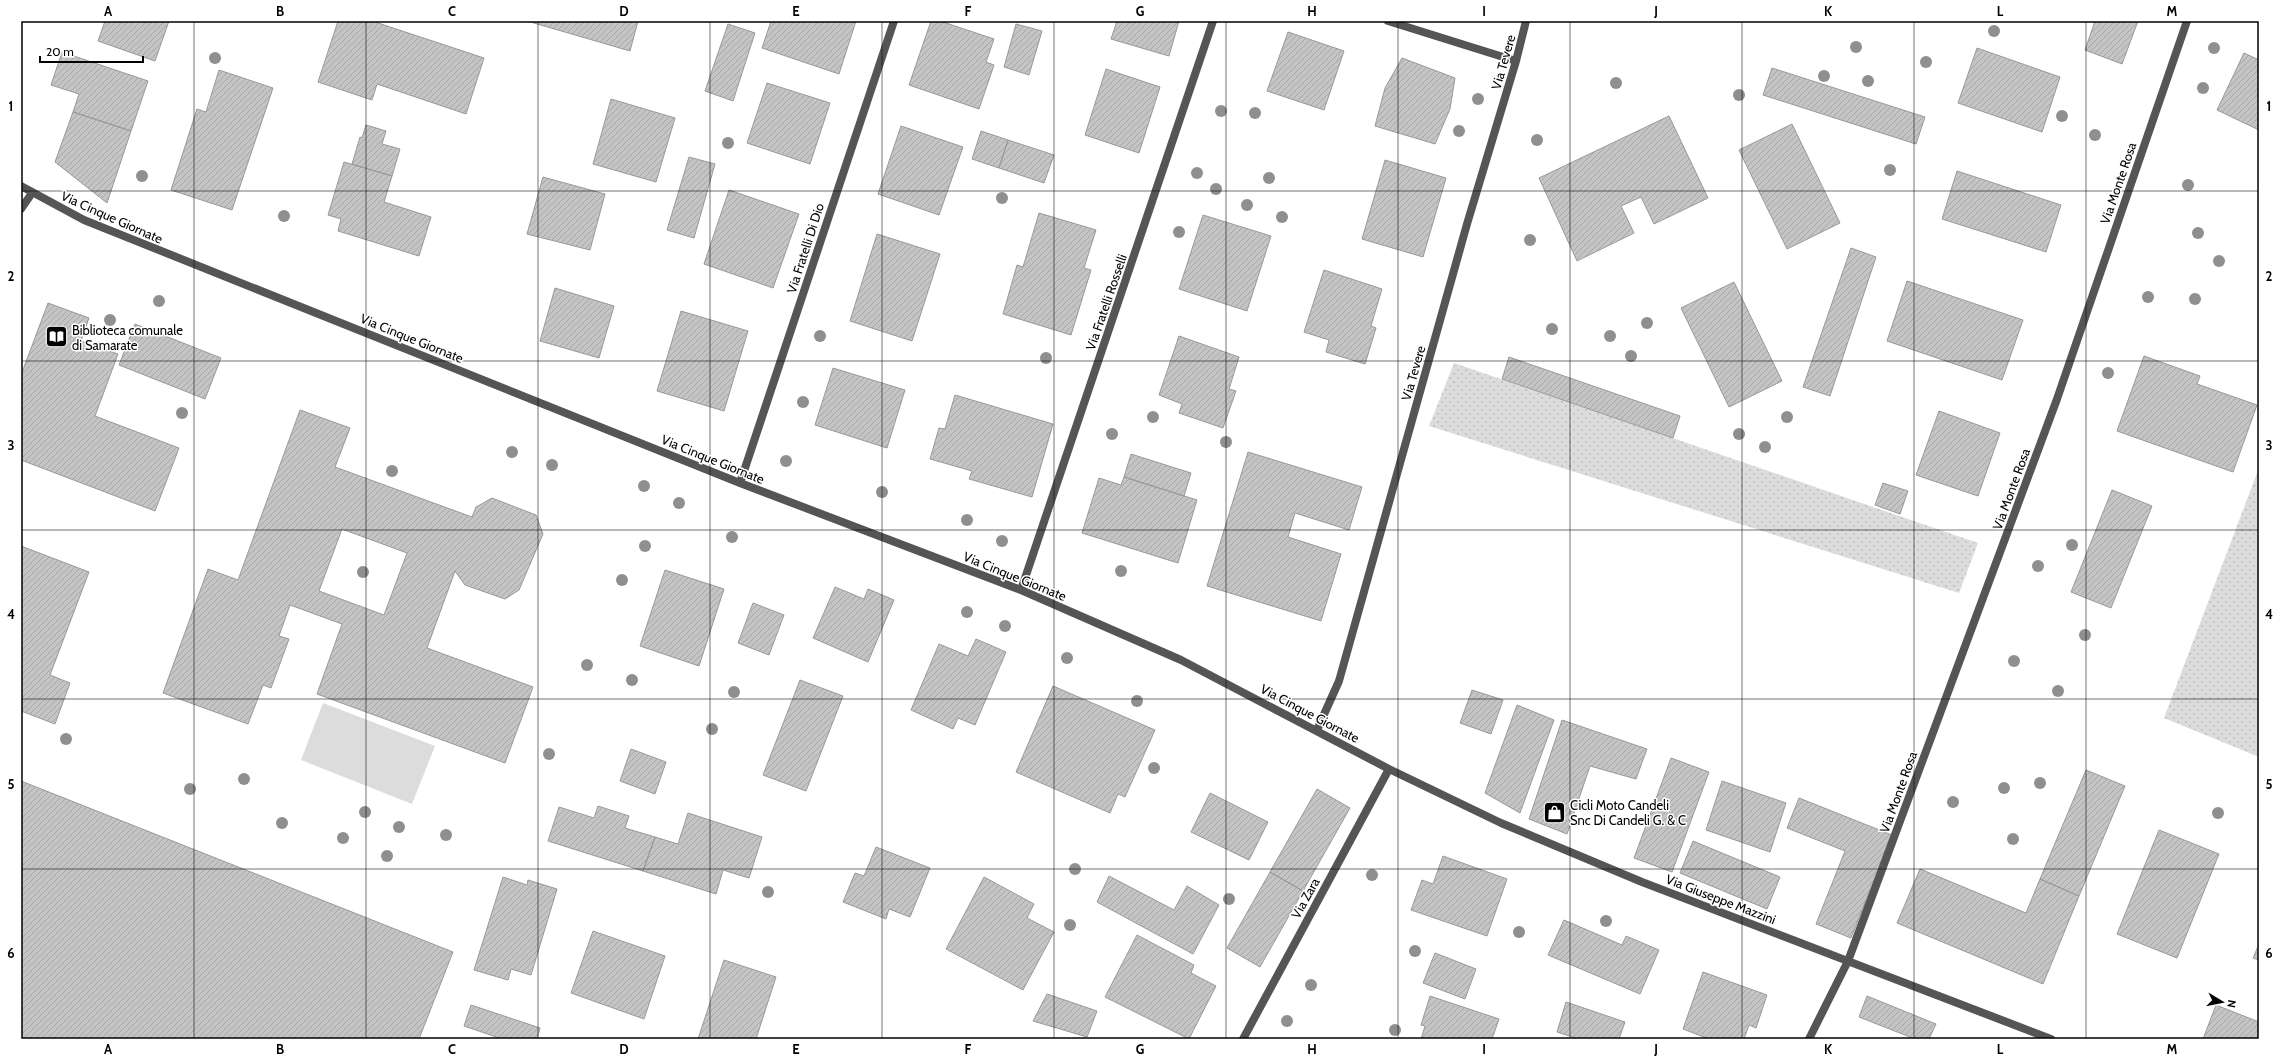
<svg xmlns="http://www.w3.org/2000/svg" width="2280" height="1060" font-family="Cabin,sans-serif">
<defs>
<pattern id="grass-dots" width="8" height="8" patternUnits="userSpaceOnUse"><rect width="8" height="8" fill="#dcdcdc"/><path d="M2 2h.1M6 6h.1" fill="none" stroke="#bbb" stroke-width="1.8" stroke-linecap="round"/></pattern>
<pattern id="building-hatch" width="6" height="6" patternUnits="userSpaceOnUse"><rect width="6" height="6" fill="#c4c4c4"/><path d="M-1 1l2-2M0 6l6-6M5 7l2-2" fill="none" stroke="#a7a7a7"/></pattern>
</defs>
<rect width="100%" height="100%" fill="#fff"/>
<path fill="url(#grass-dots)" d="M1454,363L1978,543L1959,593L1429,426Z
M2259,468V757L2164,718Z"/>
<path fill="#dcdcdc" d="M323,703L435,746L412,804L301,760Z"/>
<path fill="url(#building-hatch)" stroke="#999" fill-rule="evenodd" d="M105,21H169L155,61L98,41Z
M338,21H372L484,58L466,114L377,84L372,100L318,82Z
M527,21H638L630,51Z
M771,21H856L839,74L762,48Z
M931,21H940L994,39L986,62L994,65L979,109L909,85Z
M1117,21H1179L1169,56L1111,39Z
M2095,21H2138L2122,64L2085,50Z
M728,24L755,33L733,101L705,91Z
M1016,24L1042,31L1029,75L1004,67Z
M1288,32L1344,51L1324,110L1267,91Z
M1977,48L2060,77L2042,132L1958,103Z
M62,52L148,81L131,131L73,112L79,94L51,85Z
M2244,53L2259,60V130L2217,110Z
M1402,58L1455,78L1450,109L1435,144L1375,126L1385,88Z
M1772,68L1925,117L1916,144L1763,95Z
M1106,69L1160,87L1139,153L1085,135Z
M219,70L273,88L232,210L171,190L197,109L206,112Z
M767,83L830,103L810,164L747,143Z
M611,99L675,118L656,182L593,164Z
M73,112L131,131L107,203L55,162Z
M1669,116L1708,198L1654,224L1641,197L1621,206L1634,233L1577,261L1539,178Z
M1792,124L1840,223L1787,249L1739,150Z
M366,125L386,131L382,144L400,149L392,176L352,164L360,137L362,138Z
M901,126L963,147L939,215L878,194Z
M981,131L1008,140L999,168L972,159Z
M1008,140L1054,155L1044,183L999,168Z
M689,157L715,164L694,238L667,230Z
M1385,160L1446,178L1423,257L1362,239Z
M344,162L392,176L384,202L431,217L419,256L338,231L341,219L328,215Z
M1957,171L2061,205L2046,252L1942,219Z
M543,177L605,194L590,250L527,234Z
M729,190L799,214L773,288L704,264Z
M1039,213L1096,230L1084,268L1091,270L1071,335L1003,314L1017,265L1023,267Z
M1203,215L1271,236L1247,311L1179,289Z
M877,234L940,254L912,341L850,321Z
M1851,248L1876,257L1830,396L1803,387Z
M1324,270L1382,289L1371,326L1376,328L1365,364L1326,352L1329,340L1304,332Z
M1907,281L2023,320L2002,380L1887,341Z
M1734,282L1782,381L1729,407L1681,308Z
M555,288L614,306L599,358L540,341Z
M48,303L89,318L81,341L118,354L95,416L179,448L155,511L21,460V375Z
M681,311L748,331L724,411L657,391Z
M135,324L221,358L205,399L119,365Z
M1179,336L1239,357L1229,389L1236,391L1223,428L1179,413L1182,404L1159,395Z
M2144,356L2200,376L2197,384L2257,405L2233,472L2117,431Z
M1509,357L1680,416L1673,438L1502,379Z
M833,368L905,390L887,448L815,425Z
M955,395L1053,424L1032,497L969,479L972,471L930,459L939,428L945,429Z
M300,410L350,428L335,467L472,517L476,507L492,498L536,515L543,534L519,590L505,599L465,585L455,571L427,648L533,687L505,763L317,694L342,624L290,605L279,636L289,639L271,688L263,685L248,724L163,693L208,569L238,580ZM342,529L407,553L384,615L319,591Z
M1939,411L2000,433L1978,496L1916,475Z
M1248,452L1362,487L1349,530L1295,513L1288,537L1341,554L1321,621L1207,586Z
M1131,454L1191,473L1184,496L1124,477Z
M1124,477L1197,500L1178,563L1082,533L1099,478L1121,485Z
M1883,483L1908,491L1900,514L1875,505Z
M2112,490L2152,506L2111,608L2071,592Z
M21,546L89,572L50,675L70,683L55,724L21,711Z
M665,570L724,589L699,666L640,646Z
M835,587L864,599L868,589L894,600L868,662L813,638Z
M753,603L784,615L769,655L738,643Z
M976,639L1006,652L975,725L958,718L953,729L911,710L939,644L968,656Z
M800,680L843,696L806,791L763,775Z
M1053,686L1155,730L1125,797L1118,794L1110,813L1016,772Z
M1472,690L1503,700L1491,734L1460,723Z
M1517,705L1554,720L1520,813L1485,793Z
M1562,720L1647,749L1636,779L1590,766L1567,834L1529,819Z
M631,749L666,762L655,794L620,781Z
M1671,758L1709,772L1672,872L1634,858Z
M2086,770L2125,786L2079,896L2040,879Z
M21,781L453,952L419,1039H21Z
M1722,781L1786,803L1770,852L1706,830Z
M1317,789L1350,808L1303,891L1270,872Z
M1210,793L1268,822L1249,860L1191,832Z
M1799,798L1892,835L1851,938L1816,924L1845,851L1787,828Z
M598,806L629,816L625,828L655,837L643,871L548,841L559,807L594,818Z
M688,813L762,837L749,878L723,870L716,894L643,871L655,837L678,844Z
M2159,830L2219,854L2177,958L2117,934Z
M1693,841L1780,877L1767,909L1680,873Z
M876,847L930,868L910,917L889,909L886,919L843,902L855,873L864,876Z
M1443,856L1507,879L1487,936L1411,910L1422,880L1433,884Z
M1920,869L2026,913L2040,879L2079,896L2043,984L1897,923Z
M1270,872L1303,891L1260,967L1227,948Z
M1109,876L1174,910L1187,886L1219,905L1193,954L1097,902Z
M503,877L527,885L528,880L557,889L531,975L511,969L508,980L474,970Z
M984,877L1034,904L1027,918L1054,932L1023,990L946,949Z
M1564,920L1622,945L1626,936L1659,950L1640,994L1548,955Z
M593,931L665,956L644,1019L571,993Z
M1137,935L1194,965L1191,973L1216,986L1189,1039L1105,997Z
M2259,944V960L2253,958Z
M1435,953L1476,969L1465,999L1423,983Z
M724,960L776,977L756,1039H698Z
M1703,972L1767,995L1756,1028L1749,1025L1744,1039H1709L1683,1029Z
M1047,994L1097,1011L1087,1037L1033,1021Z
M1430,996L1499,1019L1492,1039H1421L1425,1026L1421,1025Z
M1867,996L1936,1024L1929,1039H1915L1859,1017Z
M1566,1002L1625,1022L1619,1039H1579L1557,1032Z
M471,1005L540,1028L537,1039H502L464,1026Z
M2216,1005L2259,1022V1039H2203Z"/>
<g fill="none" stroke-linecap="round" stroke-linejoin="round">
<path stroke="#555" stroke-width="8" d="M1388,21L1516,61
M21,186L84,220L740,483L1021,590L1181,660L1389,769L1501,823L1642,882L2051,1039
M21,209L32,193
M740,483L894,21
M1021,590L1213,21
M1317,730L1339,681L1467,224L1516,61L1526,21
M1243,1039L1389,769
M1809,1039L1848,961L2057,399L2187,21"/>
</g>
<g fill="#8f8f8f">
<circle cx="1994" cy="31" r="6"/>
<circle cx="1856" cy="47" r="6"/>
<circle cx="2214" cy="48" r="6"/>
<circle cx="215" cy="58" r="6"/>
<circle cx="1926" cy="62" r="6"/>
<circle cx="1824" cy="76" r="6"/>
<circle cx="1868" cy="81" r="6"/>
<circle cx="1616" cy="83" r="6"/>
<circle cx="2203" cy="88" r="6"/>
<circle cx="1739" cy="95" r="6"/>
<circle cx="1478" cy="99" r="6"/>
<circle cx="1221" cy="111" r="6"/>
<circle cx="1255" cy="113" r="6"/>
<circle cx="2062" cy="116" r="6"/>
<circle cx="1459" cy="131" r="6"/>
<circle cx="2095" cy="135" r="6"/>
<circle cx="1537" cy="140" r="6"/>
<circle cx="728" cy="143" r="6"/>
<circle cx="1890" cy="170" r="6"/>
<circle cx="1197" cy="173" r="6"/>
<circle cx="142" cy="176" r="6"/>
<circle cx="1269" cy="178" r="6"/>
<circle cx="2188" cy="185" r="6"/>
<circle cx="1216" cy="189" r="6"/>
<circle cx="1002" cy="198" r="6"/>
<circle cx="1247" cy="205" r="6"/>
<circle cx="284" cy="216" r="6"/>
<circle cx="1282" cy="217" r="6"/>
<circle cx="1179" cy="232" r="6"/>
<circle cx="2198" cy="233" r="6"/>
<circle cx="1530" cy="240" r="6"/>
<circle cx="2219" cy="261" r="6"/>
<circle cx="2148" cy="297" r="6"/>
<circle cx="2195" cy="299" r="6"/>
<circle cx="159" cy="301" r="6"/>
<circle cx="110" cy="320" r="6"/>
<circle cx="1647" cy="323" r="6"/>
<circle cx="1552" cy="329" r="6"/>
<circle cx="820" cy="336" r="6"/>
<circle cx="1610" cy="336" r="6"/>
<circle cx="1631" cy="356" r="6"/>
<circle cx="1046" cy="358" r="6"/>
<circle cx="2108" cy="373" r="6"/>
<circle cx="803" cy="402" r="6"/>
<circle cx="182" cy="413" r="6"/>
<circle cx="1153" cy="417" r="6"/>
<circle cx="1787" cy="417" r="6"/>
<circle cx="1112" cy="434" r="6"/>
<circle cx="1739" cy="434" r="6"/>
<circle cx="1226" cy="442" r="6"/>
<circle cx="1765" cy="447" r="6"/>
<circle cx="512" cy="452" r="6"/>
<circle cx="786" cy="461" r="6"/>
<circle cx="552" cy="465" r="6"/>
<circle cx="392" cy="471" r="6"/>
<circle cx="644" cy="486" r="6"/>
<circle cx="882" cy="492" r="6"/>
<circle cx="679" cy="503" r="6"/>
<circle cx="967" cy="520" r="6"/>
<circle cx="732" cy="537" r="6"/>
<circle cx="1002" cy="541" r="6"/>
<circle cx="2072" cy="545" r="6"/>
<circle cx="645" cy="546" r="6"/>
<circle cx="2038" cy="566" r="6"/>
<circle cx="1121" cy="571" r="6"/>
<circle cx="363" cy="572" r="6"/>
<circle cx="622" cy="580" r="6"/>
<circle cx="967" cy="612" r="6"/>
<circle cx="1005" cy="626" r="6"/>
<circle cx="2085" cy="635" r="6"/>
<circle cx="1067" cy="658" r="6"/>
<circle cx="2014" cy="661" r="6"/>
<circle cx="587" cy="665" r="6"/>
<circle cx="632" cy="680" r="6"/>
<circle cx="2058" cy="691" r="6"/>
<circle cx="734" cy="692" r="6"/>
<circle cx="1137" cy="701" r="6"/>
<circle cx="712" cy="729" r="6"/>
<circle cx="66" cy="739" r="6"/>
<circle cx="549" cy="754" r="6"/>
<circle cx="1154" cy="768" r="6"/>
<circle cx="244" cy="779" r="6"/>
<circle cx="2040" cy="783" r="6"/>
<circle cx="2004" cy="788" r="6"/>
<circle cx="190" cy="789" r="6"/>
<circle cx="1953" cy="802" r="6"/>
<circle cx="365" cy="812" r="6"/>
<circle cx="2218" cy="813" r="6"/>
<circle cx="282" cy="823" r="6"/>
<circle cx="399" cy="827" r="6"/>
<circle cx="446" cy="835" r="6"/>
<circle cx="343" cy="838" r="6"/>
<circle cx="2013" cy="839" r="6"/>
<circle cx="387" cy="856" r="6"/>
<circle cx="1075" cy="869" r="6"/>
<circle cx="1372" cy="875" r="6"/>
<circle cx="768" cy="892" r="6"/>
<circle cx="1229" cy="899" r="6"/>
<circle cx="1606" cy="921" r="6"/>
<circle cx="1070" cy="925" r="6"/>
<circle cx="1519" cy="932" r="6"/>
<circle cx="1415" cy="951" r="6"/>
<circle cx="1311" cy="985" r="6"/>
<circle cx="1287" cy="1021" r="6"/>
<circle cx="1395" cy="1030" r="6"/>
</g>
<path fill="none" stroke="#000" stroke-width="1" stroke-opacity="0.55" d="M194,21V1039M366,21V1039M538,21V1039M710,21V1039M882,21V1039M1054,21V1039M1226,21V1039M1398,21V1039M1570,21V1039M1742,21V1039M1914,21V1039M2086,21V1039M21,191H2259M21,361H2259M21,530H2259M21,699H2259M21,869H2259"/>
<defs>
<symbol id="library-square" viewBox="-11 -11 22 22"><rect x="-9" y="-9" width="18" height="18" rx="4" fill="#000" stroke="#fff"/><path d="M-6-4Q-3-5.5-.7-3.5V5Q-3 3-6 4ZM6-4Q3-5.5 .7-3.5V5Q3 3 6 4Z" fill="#fff"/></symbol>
<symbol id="shop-square" viewBox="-11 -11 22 22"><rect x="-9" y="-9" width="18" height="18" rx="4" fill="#000" stroke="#fff"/><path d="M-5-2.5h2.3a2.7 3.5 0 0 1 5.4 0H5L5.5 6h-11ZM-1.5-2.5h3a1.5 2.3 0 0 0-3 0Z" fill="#fff"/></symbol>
</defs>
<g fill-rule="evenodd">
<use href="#library-square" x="44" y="324" width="25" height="25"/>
<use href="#shop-square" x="1542" y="800" width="25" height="25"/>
</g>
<g text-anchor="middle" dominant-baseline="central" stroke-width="3" stroke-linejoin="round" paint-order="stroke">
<g font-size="13" fill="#000" stroke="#fff">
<text transform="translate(1503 62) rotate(-74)">Via Tevere</text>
<text transform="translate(2118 183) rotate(-71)">Via Monte Rosa</text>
<text transform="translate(112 217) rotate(24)">Via Cinque Giornate</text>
<text transform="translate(805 248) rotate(-72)">Via Fratelli Di Dio</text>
<text transform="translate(1106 302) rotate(-71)">Via Fratelli Rosselli</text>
<text transform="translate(412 338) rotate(22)">Via Cinque Giornate</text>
<text transform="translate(1413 373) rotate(-74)">Via Tevere</text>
<text transform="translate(713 459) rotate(22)">Via Cinque Giornate</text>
<text transform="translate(2011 489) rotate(-70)">Via Monte Rosa</text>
<text transform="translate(1015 576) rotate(22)">Via Cinque Giornate</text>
<text transform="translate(1310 713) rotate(28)">Via Cinque Giornate</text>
<text transform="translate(1898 792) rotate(-70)">Via Monte Rosa</text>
<text transform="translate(1305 898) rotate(-61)">Via Zara</text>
<text transform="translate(1721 899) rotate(21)">Via Giuseppe Mazzini</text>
</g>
<g font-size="13" fill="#000" stroke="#fff" text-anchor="start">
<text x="72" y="330">Biblioteca comunale<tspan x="72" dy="15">di Samarate</tspan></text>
<text x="1570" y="805">Cicli Moto Candeli<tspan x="1570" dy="15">Snc Di Candeli G. &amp; C</tspan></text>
</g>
</g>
<rect width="2280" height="1060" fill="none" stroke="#ffffff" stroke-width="44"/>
<g transform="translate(2222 1002) rotate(100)" stroke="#ffffff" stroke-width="3" paint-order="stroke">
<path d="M0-3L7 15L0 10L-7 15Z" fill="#000000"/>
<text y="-6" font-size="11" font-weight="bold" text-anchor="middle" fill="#000000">N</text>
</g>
<path d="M40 56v6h103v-6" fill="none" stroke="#000000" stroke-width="2"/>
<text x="46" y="56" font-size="12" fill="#000000" stroke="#ffffff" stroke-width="3" paint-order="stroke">20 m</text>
<rect x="22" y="22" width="2236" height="1016" fill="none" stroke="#000" stroke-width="1.5"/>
<g font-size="13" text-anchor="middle" font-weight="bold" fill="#000">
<text x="108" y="16">A</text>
<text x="280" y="16">B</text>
<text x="452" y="16">C</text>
<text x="624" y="16">D</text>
<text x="796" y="16">E</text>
<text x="968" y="16">F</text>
<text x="1140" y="16">G</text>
<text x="1312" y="16">H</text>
<text x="1484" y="16">I</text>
<text x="1656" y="16">J</text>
<text x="1828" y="16">K</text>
<text x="2000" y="16">L</text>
<text x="2172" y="16">M</text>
<text x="11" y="111">1</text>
<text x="2269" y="111">1</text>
<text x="11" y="281">2</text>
<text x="2269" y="281">2</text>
<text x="11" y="450">3</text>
<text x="2269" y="450">3</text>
<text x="11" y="619">4</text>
<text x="2269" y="619">4</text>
<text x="11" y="789">5</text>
<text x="2269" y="789">5</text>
<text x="11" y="958">6</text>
<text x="2269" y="958">6</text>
<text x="108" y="1054">A</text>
<text x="280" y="1054">B</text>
<text x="452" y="1054">C</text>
<text x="624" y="1054">D</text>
<text x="796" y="1054">E</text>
<text x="968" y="1054">F</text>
<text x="1140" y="1054">G</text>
<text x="1312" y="1054">H</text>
<text x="1484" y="1054">I</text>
<text x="1656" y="1054">J</text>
<text x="1828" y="1054">K</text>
<text x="2000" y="1054">L</text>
<text x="2172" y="1054">M</text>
</g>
</svg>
